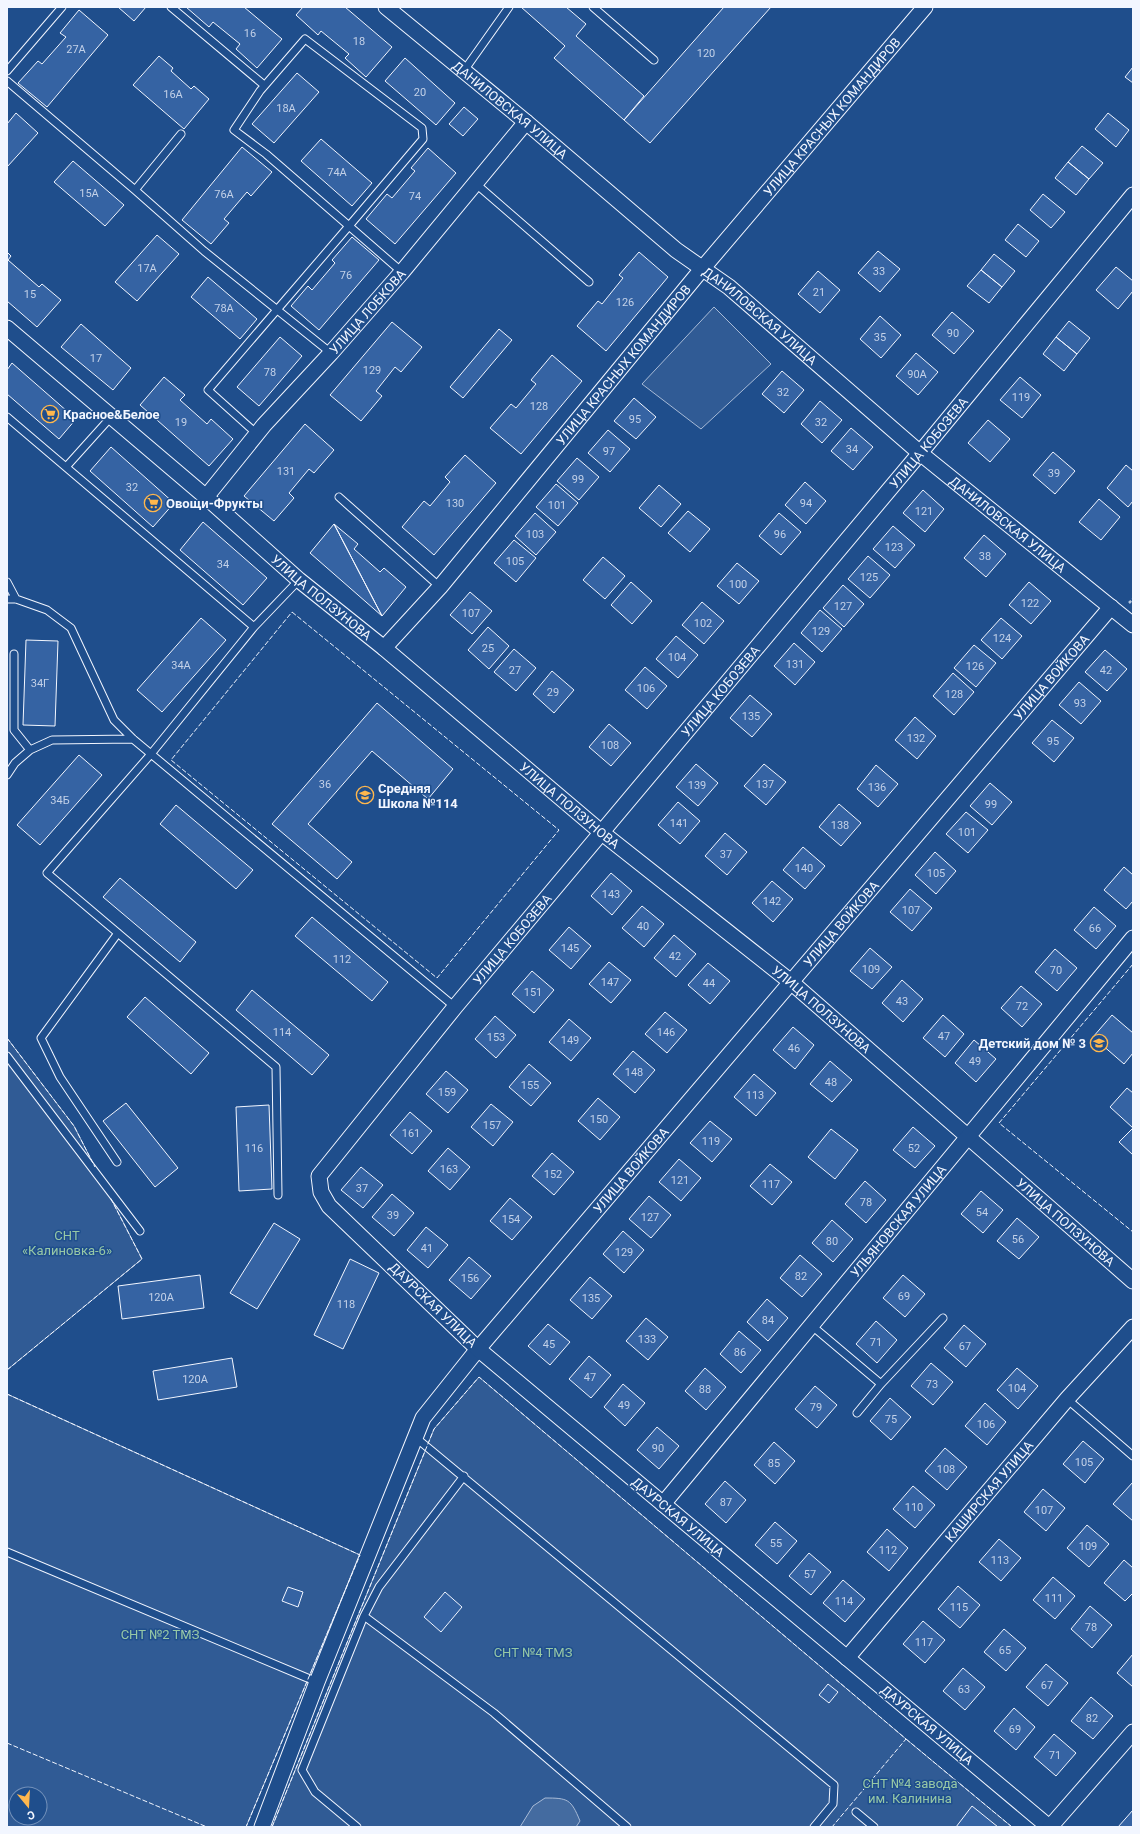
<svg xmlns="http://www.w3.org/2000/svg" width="1140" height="1834" font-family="Roboto,sans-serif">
<rect width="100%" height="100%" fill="#1f4e8c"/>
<path fill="#305b95" stroke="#a8bbd7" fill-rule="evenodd" d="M714,307L771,364L701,429L642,384Z
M7,1038L74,1126L142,1259L7,1370Z
M479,1377L906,1739L1012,1827H272L434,1429Z
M7,1394L360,1555L246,1827H7ZM16,1794H40V1818H16Z"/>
<path fill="#446ba0" stroke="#a8bbd7" d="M545,1798C568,1798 571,1799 580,1821L576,1827H520L533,1806Z"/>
<path fill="#3563a3" stroke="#f2f6ff" d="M118,7H146L134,21Z
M186,7H244L282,39L257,68L236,49L240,44L213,22L209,27Z
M303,7H345L392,47L366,77L345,58L349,54L321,31L318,35L296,15Z
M521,7H566L586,24L576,36L644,96L624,120L554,58L565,46Z
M724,7H771L650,143L624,120Z
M79,10L108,35L47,107L18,83L38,61L42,64L66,37L60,33Z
M159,56L173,68L171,71L191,89L194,86L209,99L184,129L133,85Z
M405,58L455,103L436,125L385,81Z
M1133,67V83L1125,77Z
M297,73L319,92L274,143L252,124Z
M464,107L478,119L463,136L449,124Z
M16,113L38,133L7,167V124Z
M1108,113L1129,130L1116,147L1095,129Z
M321,139L372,183L352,206L301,161Z
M1082,146L1103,163L1089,179L1068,162Z
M242,147L272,172L251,196L247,192L224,219L229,223L211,244L182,220Z
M428,148L456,173L395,244L366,219L387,194L392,198L415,171L411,168Z
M73,161L124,205L105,226L54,182Z
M1068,162L1089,179L1076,195L1055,178Z
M1043,194L1065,212L1051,228L1030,210Z
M1018,224L1039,241L1026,257L1005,240Z
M157,235L179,254L137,301L115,282Z
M352,237L379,260L319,330L291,306L308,286L312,290L335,263L332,260Z
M878,251L900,269L880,292L858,273Z
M7,252L11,256L8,260L39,287L42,284L61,300L37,327L7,301Z
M639,252L668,277L606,351L577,326L598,301L602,304L623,278L619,275Z
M994,254L1015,271L1002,287L981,270Z
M1116,267L1133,281V291L1118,309L1096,290Z
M981,270L1002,287L989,303L967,286Z
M818,271L840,290L820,313L798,294Z
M208,277L257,319L240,339L191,297Z
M952,312L974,331L954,354L932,335Z
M880,316L901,335L881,358L860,339Z
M1069,321L1090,338L1077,354L1056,337Z
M392,322L422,347L401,372L395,367L376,391L382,396L361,421L330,395Z
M81,324L131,368L113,390L61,347Z
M499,329L512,340L463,398L450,387Z
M280,337L302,356L259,406L237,387Z
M1056,337L1077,354L1064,371L1043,354Z
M916,353L938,372L918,395L896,376Z
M552,355L582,381L521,454L490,428L511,404L516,408L536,384L531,380Z
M12,363L76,419L59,439L7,394V370Z
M782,371L804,390L784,413L762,394Z
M164,377L185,395L180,400L207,424L211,419L233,439L209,466L140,405Z
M1020,377L1041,395L1022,418L1000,400Z
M634,398L656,417L636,439L614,421Z
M820,401L842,420L822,443L801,424Z
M988,420L1010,439L990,462L968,443Z
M305,424L334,450L314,473L309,469L289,493L294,498L274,521L244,496Z
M851,428L873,447L853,470L831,451Z
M608,430L630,449L610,472L588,453Z
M111,447L174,503L153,527L90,471Z
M1053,452L1075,471L1055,494L1033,475Z
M465,455L496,483L434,555L402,527L424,501L430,506L450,482L445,477Z
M577,458L599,477L579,500L557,481Z
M1126,465L1133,471V501L1128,507L1107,488Z
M805,482L826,501L806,524L785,505Z
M556,484L578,503L558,526L536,507Z
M659,485L681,504L661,527L639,508Z
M923,490L944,509L925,532L903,513Z
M1099,499L1120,517L1101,540L1079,522Z
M688,511L710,529L690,552L668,533Z
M535,513L556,532L536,555L515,536Z
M779,513L801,532L781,555L759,536Z
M203,522L267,578L243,605L180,550Z
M334,524L382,616L310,553Z
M334,524L358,544L354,549L380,572L384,568L406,587L382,616Z
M893,526L915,545L895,568L873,549Z
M984,535L1006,554L986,577L964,558Z
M514,540L536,558L516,582L494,563Z
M868,556L890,575L870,598L848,579Z
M603,557L625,576L605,599L583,580Z
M737,563L759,581L739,604L717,586Z
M631,582L652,601L632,624L611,605Z
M1029,582L1051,601L1031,624L1009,605Z
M843,585L864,604L844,627L823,608Z
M470,592L492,611L472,634L450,615Z
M702,602L724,621L704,644L682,625Z
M820,610L842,629L822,652L801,633Z
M201,618L226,640L162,712L137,690Z
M1001,618L1022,636L1002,659L981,640Z
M488,627L509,646L489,669L468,650Z
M676,636L698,655L678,678L656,659Z
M26,640L58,641L55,726L23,725Z
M794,643L815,662L795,685L774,666Z
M974,645L996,663L976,687L954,668Z
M514,649L536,668L516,691L494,672Z
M1105,650L1127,669L1107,691L1085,672Z
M645,667L667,686L647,709L625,690Z
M552,671L574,690L554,713L533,694Z
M953,673L974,692L954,715L933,696Z
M1079,682L1101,701L1081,724L1059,705Z
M750,695L772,714L752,737L730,718Z
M377,703L453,769L428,799L372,751L308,824L352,862L337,879L272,824Z
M915,717L936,736L917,759L895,740Z
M1052,720L1074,738L1054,762L1032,743Z
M609,724L631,743L611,766L589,747Z
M79,755L102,775L40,845L17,825Z
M696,764L718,783L698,806L676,787Z
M764,764L786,782L766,805L744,786Z
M876,765L898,784L878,807L857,789Z
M990,783L1012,802L992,825L970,806Z
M678,802L700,821L680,844L658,825Z
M839,804L861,823L841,846L819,827Z
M176,805L253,870L236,889L160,824Z
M966,812L988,830L968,853L946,834Z
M725,833L747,852L727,875L705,856Z
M803,847L825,866L805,889L783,870Z
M935,852L956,871L936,894L915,875Z
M1124,867L1133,875V901L1126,909L1104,890Z
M611,873L632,891L612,915L591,896Z
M120,878L196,942L180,962L103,897Z
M772,881L793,899L773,922L752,903Z
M910,889L932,908L912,931L890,912Z
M642,906L664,924L644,947L622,928Z
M1094,907L1116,926L1096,949L1074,930Z
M312,917L388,982L372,1001L295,936Z
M569,927L591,946L571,969L549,950Z
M674,935L696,954L676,977L654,958Z
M870,948L892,967L872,989L850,971Z
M1055,949L1077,968L1057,991L1035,972Z
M609,962L631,980L611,1003L589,984Z
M708,963L730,981L710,1004L688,985Z
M532,971L554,990L534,1013L512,994Z
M902,980L923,999L903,1022L882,1003Z
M1021,986L1042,1004L1022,1027L1001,1008Z
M252,990L329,1055L312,1075L236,1010Z
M145,997L209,1053L191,1074L127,1017Z
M665,1012L687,1030L667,1053L645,1034Z
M943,1015L964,1034L945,1057L923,1038Z
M1112,1015L1133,1033V1053L1124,1064L1093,1037Z
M495,1016L516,1035L496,1058L475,1039Z
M569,1019L591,1038L571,1061L549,1042Z
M793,1027L814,1045L795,1069L773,1050Z
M974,1040L996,1059L976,1082L955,1063Z
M633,1051L655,1070L635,1093L613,1074Z
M830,1061L852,1080L832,1102L810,1084Z
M529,1064L551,1083L531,1106L509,1087Z
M446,1071L468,1090L448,1113L426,1094Z
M754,1074L776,1093L756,1116L734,1097Z
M1127,1088L1133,1093V1155L1119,1142L1133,1128L1110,1107Z
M598,1098L620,1117L600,1140L578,1121Z
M126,1103L178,1168L155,1187L103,1121Z
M491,1104L513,1122L493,1146L471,1127Z
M269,1105L272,1189L239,1191L236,1107Z
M410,1112L432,1131L412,1154L390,1135Z
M710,1121L732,1139L712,1162L690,1143Z
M913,1127L935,1146L915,1168L893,1150Z
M831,1129L858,1150L835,1179L808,1157Z
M448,1148L470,1167L450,1190L428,1171Z
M552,1153L574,1172L554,1195L532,1176Z
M679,1159L701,1178L681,1201L659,1182Z
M770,1164L792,1182L772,1205L750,1186Z
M361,1167L383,1185L363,1208L341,1190Z
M865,1181L886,1200L866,1223L845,1204Z
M981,1191L1003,1210L983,1233L961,1214Z
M392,1194L414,1213L394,1236L372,1217Z
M649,1196L671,1215L651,1238L629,1219Z
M510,1198L532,1217L512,1240L490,1221Z
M1017,1218L1039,1237L1019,1259L997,1241Z
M832,1220L853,1239L833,1262L812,1243Z
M274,1223L300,1239L257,1309L230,1293Z
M426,1227L448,1245L428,1268L407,1250Z
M623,1231L644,1250L624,1273L603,1254Z
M800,1255L822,1274L802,1297L780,1278Z
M469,1257L491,1276L471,1299L449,1280Z
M350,1259L379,1273L343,1349L314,1335Z
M200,1275L204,1308L122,1319L118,1286Z
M903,1275L925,1294L905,1317L883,1298Z
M590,1277L612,1296L592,1319L570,1300Z
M767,1299L788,1318L768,1341L747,1322Z
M646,1318L668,1337L648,1360L626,1341Z
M876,1321L897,1340L877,1363L856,1344Z
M548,1324L570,1342L550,1365L528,1346Z
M964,1325L986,1344L966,1367L944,1348Z
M739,1331L761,1350L741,1373L720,1354Z
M589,1356L611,1375L591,1398L569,1379Z
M232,1358L237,1387L158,1400L153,1371Z
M931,1363L953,1382L933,1405L911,1386Z
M705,1368L726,1387L706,1410L685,1391Z
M1017,1368L1038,1386L1018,1409L997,1390Z
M623,1384L645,1403L625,1426L604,1407Z
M815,1386L837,1405L817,1428L795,1409Z
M890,1398L911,1417L891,1440L870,1421Z
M985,1403L1006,1422L987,1445L965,1426Z
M657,1427L679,1446L659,1469L637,1450Z
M1083,1441L1104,1459L1085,1483L1063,1464Z
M774,1442L795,1461L775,1484L754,1465Z
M945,1448L967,1467L947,1490L925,1471Z
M725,1481L746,1500L726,1523L705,1504Z
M1133,1482V1521L1113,1504Z
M913,1486L935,1505L915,1528L893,1509Z
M1043,1489L1065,1508L1046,1531L1024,1512Z
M775,1522L797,1541L777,1564L755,1545Z
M1087,1525L1109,1544L1089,1567L1067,1548Z
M887,1529L908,1548L889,1571L867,1552Z
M999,1539L1021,1558L1001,1581L979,1562Z
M809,1553L831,1572L811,1595L789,1576Z
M1124,1560L1133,1568V1593L1125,1601L1104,1583Z
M1053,1577L1075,1596L1055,1619L1033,1600Z
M843,1580L865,1599L845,1622L823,1603Z
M958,1586L980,1605L960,1628L938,1609Z
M288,1587L303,1592L298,1607L282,1601Z
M445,1592L462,1607L441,1632L424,1617Z
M1090,1606L1112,1625L1092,1648L1071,1629Z
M923,1621L945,1640L925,1663L903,1644Z
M1004,1629L1026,1648L1006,1671L984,1652Z
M1133,1654V1687L1117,1673Z
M1046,1664L1068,1683L1048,1706L1026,1687Z
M963,1668L985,1687L965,1710L943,1691Z
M828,1684L838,1692L829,1703L819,1695Z
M1091,1697L1113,1716L1093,1739L1071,1721Z
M1014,1708L1035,1727L1016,1750L994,1731Z
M1054,1734L1076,1753L1056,1776L1034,1757Z
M972,1806L998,1827H956Z
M1133,1810V1827H1118Z"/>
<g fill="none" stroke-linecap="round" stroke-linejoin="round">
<defs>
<path id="service" d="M171,7L264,85
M593,7L654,60
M7,71L62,7
M463,72L509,7
M7,81L135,190L204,251L331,353
M475,183L589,282
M135,190L181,134
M7,417L254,627
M257,434L208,390L349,226L266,154L234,130L260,91L305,39L422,128L423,139L349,226L402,272
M66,467L111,417
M339,497L440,587
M7,582L16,599
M7,599H16L47,610L71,628L114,720L133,739L455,1007
M14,654V730L30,750
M7,775L15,763L30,750L52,740L133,739
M7,1056L140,1231
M117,1162L60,1077L41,1038L118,933
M278,1195L276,1067L47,873L151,754L254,627L299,580
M811,1325L881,1384
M1067,1399L1133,1456
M857,1413L881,1384L943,1318
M415,1437L834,1785L833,1804L814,1827
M7,1552L317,1682
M364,1616L494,1713L627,1827
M856,1812L874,1827
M357,1827L315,1792L302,1770L364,1616L379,1587L464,1476"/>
<g id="minor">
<path id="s1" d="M386,7L526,122L676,250L729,287L920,453L1133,625"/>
<path id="s2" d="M7,328L206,497L299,580L384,648L601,832L791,982L1133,1281"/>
<path id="s3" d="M206,497L264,425L331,353L402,272L526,122"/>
<path id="s4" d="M384,648L440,587L702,269L925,7"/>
<path id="s5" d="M663,1504L1133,938"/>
<path id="s6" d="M847,1658L1067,1399L1133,1327"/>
<path id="s7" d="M262,1827L317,1682L423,1418L478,1349L1111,607"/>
<path id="s8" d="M1049,1827L478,1349L329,1206L321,1192L319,1176L455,1007L920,453L1133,195"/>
<path d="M1050,1827L1133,1732"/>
</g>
</defs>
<use href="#service" stroke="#f2f6ff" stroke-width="9"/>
<use href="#minor" stroke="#f2f6ff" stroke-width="17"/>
<path stroke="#b3c4dc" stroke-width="2.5" stroke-dasharray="3 2" stroke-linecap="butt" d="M1129,603L1133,599"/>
<use href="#service" stroke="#1f4e8c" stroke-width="7"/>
<use href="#minor" stroke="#1f4e8c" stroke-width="15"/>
<path stroke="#f2f6ff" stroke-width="1" stroke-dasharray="5 2" stroke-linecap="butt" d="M292,612L559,830L437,978L171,760Z
M1133,964L999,1123L1133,1232
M7,1038L74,1126L95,1167
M7,1370L142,1259L110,1197
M7,1394L360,1555L246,1827
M906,1739L1012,1827
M7,1743L207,1827
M272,1827L434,1429L479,1377L906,1739L832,1827"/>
</g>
<defs>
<symbol id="supermarket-ring" viewBox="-11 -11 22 22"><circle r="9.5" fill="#1f4e8c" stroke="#ffb74d" stroke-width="1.5"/><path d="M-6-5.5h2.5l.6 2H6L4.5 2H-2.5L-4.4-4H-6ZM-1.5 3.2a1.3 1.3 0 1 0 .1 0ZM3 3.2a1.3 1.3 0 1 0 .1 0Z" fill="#ffb74d"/></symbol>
<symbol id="school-ring" viewBox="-11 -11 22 22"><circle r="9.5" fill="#1f4e8c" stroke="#ffb74d" stroke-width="1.5"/><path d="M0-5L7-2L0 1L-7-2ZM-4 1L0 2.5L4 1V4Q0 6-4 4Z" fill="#ffb74d"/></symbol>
</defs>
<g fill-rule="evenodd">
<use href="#supermarket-ring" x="40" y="404" width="20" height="20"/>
<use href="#supermarket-ring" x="143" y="493" width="20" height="20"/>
<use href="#school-ring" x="355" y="785" width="20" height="20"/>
<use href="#school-ring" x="1089" y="1033" width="20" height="20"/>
</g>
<g text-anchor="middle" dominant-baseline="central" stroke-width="3" stroke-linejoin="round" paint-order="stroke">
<g font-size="11" fill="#c3d1e8">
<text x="250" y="33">16</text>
<text x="359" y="41">18</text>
<text x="76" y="49">27А</text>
<text x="706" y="53">120</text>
<text x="420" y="92">20</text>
<text x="173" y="94">16А</text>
<text x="286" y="108">18А</text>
<text x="337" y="172">74А</text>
<text x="89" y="193">15А</text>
<text x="224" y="194">76А</text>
<text x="415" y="196">74</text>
<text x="147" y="268">17А</text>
<text x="879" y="271">33</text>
<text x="346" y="275">76</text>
<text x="819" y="292">21</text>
<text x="30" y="294">15</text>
<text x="625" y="302">126</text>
<text x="224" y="308">78А</text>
<text x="953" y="333">90</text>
<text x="880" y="337">35</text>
<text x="96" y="358">17</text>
<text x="372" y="370">129</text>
<text x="270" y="372">78</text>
<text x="917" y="374">90А</text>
<text x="783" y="392">32</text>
<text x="1021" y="397">119</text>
<text x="539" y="406">128</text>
<text x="635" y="419">95</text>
<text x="181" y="422">19</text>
<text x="821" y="422">32</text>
<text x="852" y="449">34</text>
<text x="609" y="451">97</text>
<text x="286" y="471">131</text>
<text x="1054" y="473">39</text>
<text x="578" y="479">99</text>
<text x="132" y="487">32</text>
<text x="455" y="503">130</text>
<text x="806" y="503">94</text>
<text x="557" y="505">101</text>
<text x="924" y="511">121</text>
<text x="535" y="534">103</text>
<text x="780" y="534">96</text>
<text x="894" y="547">123</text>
<text x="985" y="556">38</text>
<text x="515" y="561">105</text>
<text x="223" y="564">34</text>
<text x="869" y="577">125</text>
<text x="738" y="584">100</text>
<text x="1030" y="603">122</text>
<text x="843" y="606">127</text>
<text x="471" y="613">107</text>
<text x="703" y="623">102</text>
<text x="821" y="631">129</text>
<text x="1002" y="638">124</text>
<text x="488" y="648">25</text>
<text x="677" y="657">104</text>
<text x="795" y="664">131</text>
<text x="181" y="665">34А</text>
<text x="975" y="666">126</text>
<text x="515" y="670">27</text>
<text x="1106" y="670">42</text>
<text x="40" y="683">34Г</text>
<text x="646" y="688">106</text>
<text x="553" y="692">29</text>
<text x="954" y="694">128</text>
<text x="1080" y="703">93</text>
<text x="751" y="716">135</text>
<text x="916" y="738">132</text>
<text x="1053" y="741">95</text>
<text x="610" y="745">108</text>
<text x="325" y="784">36</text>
<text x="765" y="784">137</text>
<text x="697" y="785">139</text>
<text x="877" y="787">136</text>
<text x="60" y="800">34Б</text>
<text x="991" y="804">99</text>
<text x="679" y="823">141</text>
<text x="840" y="825">138</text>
<text x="967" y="832">101</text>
<text x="726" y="854">37</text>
<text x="804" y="868">140</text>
<text x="936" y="873">105</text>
<text x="611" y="894">143</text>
<text x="772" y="901">142</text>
<text x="911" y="910">107</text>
<text x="643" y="926">40</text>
<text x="1095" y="928">66</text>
<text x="570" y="948">145</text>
<text x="675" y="956">42</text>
<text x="342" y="959">112</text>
<text x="871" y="969">109</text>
<text x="1056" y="970">70</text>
<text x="610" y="982">147</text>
<text x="709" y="983">44</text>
<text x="533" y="992">151</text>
<text x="902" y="1001">43</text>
<text x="1022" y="1006">72</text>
<text x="282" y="1032">114</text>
<text x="666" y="1032">146</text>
<text x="944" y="1036">47</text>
<text x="496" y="1037">153</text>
<text x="570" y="1040">149</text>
<text x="794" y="1048">46</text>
<text x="975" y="1061">49</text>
<text x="634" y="1072">148</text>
<text x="831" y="1082">48</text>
<text x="530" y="1085">155</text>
<text x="447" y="1092">159</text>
<text x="755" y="1095">113</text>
<text x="599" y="1119">150</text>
<text x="492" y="1125">157</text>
<text x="411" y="1133">161</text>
<text x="711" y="1141">119</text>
<text x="254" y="1148">116</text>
<text x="914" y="1148">52</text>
<text x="449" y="1169">163</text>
<text x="553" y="1174">152</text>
<text x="680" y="1180">121</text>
<text x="771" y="1184">117</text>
<text x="362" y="1188">37</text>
<text x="866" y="1202">78</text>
<text x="982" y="1212">54</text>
<text x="393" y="1215">39</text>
<text x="650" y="1217">127</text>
<text x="511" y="1219">154</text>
<text x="1018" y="1239">56</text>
<text x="832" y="1241">80</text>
<text x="427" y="1248">41</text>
<text x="624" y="1252">129</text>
<text x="801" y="1276">82</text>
<text x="470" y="1278">156</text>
<text x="904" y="1296">69</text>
<text x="161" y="1297">120А</text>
<text x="591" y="1298">135</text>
<text x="346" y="1304">118</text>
<text x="768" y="1320">84</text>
<text x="647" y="1339">133</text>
<text x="876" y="1342">71</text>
<text x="549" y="1344">45</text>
<text x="965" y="1346">67</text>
<text x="740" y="1352">86</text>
<text x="590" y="1377">47</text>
<text x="195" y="1379">120А</text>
<text x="932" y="1384">73</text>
<text x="1017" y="1388">104</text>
<text x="705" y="1389">88</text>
<text x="624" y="1405">49</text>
<text x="816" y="1407">79</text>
<text x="891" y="1419">75</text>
<text x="986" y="1424">106</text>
<text x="658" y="1448">90</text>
<text x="1084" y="1462">105</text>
<text x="774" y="1463">85</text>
<text x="946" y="1469">108</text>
<text x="726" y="1502">87</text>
<text x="914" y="1507">110</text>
<text x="1044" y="1510">107</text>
<text x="776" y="1543">55</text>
<text x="1088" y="1546">109</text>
<text x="888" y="1550">112</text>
<text x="1000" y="1560">113</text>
<text x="810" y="1574">57</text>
<text x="1054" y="1598">111</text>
<text x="844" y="1601">114</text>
<text x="959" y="1607">115</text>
<text x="1091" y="1627">78</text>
<text x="924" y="1642">117</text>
<text x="1005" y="1650">65</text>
<text x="1047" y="1685">67</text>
<text x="964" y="1689">63</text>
<text x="1092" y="1718">82</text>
<text x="1015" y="1729">69</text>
<text x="1055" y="1755">71</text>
</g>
<g font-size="13" fill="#f2f6ff" stroke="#1f4e8c">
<text stroke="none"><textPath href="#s1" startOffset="161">ДАНИЛОВСКАЯ УЛИЦА</textPath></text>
<text stroke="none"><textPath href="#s4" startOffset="695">УЛИЦА КРАСНЫХ КОМАНДИРОВ</textPath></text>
<text stroke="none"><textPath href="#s3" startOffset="246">УЛИЦА ЛОБКОВА</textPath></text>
<text stroke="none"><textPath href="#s1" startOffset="485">ДАНИЛОВСКАЯ УЛИЦА</textPath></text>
<text stroke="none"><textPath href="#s4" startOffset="371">УЛИЦА КРАСНЫХ КОМАНДИРОВ</textPath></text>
<text stroke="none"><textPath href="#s8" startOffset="1937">УЛИЦА КОБОЗЕВА</textPath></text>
<text stroke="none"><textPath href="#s1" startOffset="809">ДАНИЛОВСКАЯ УЛИЦА</textPath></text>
<text stroke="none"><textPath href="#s2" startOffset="414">УЛИЦА ПОЛЗУНОВА</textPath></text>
<text stroke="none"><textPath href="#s7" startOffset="1411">УЛИЦА ВОЙКОВА</textPath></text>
<text stroke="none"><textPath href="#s8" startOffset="1613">УЛИЦА КОБОЗЕВА</textPath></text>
<text stroke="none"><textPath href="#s2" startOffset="738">УЛИЦА ПОЛЗУНОВА</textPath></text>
<text stroke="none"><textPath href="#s7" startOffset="1087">УЛИЦА ВОЙКОВА</textPath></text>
<text stroke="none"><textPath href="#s8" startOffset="1289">УЛИЦА КОБОЗЕВА</textPath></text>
<text stroke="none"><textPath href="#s2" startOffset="1062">УЛИЦА ПОЛЗУНОВА</textPath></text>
<text stroke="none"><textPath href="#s7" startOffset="763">УЛИЦА ВОЙКОВА</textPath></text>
<text stroke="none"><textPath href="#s5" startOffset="368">УЛЬЯНОВСКАЯ УЛИЦА</textPath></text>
<text stroke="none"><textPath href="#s2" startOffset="1386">УЛИЦА ПОЛЗУНОВА</textPath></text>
<text transform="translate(433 1305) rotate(44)">ДАУРСКАЯ УЛИЦА</text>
<text stroke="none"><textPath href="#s6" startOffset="219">КАШИРСКАЯ УЛИЦА</textPath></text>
<text transform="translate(678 1517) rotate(40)">ДАУРСКАЯ УЛИЦА</text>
<text transform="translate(927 1725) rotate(40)">ДАУРСКАЯ УЛИЦА</text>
</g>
<g font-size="13" font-weight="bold" fill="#f2f6ff" stroke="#1f4e8c" text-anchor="start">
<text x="63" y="414">Красное&amp;Белое</text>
<text x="166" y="503">Овощи-Фрукты</text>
<text x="378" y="788">Средняя<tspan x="378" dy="15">Школа №114</tspan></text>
<text x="1086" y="1043" text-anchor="end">Детский дом № 3</text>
</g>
<g font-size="13" fill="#97c8a6" stroke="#1f4e8c">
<text x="67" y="1235">СНТ<tspan x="67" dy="15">«Калиновка-6»</tspan></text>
<text x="160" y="1634">СНТ №2 ТМЗ</text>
<text x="533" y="1652">СНТ №4 ТМЗ</text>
<text x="910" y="1783">СНТ №4 завода<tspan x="910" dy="15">им. Калинина</tspan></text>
</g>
</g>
<rect width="1140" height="1834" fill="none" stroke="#f2f6ff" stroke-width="16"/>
<g transform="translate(28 1806) rotate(162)"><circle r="19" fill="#1f4e8c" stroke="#7391ba"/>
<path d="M0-3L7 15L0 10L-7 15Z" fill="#ffb74d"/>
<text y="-6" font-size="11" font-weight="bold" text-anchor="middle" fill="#f2f6ff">С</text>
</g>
</svg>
